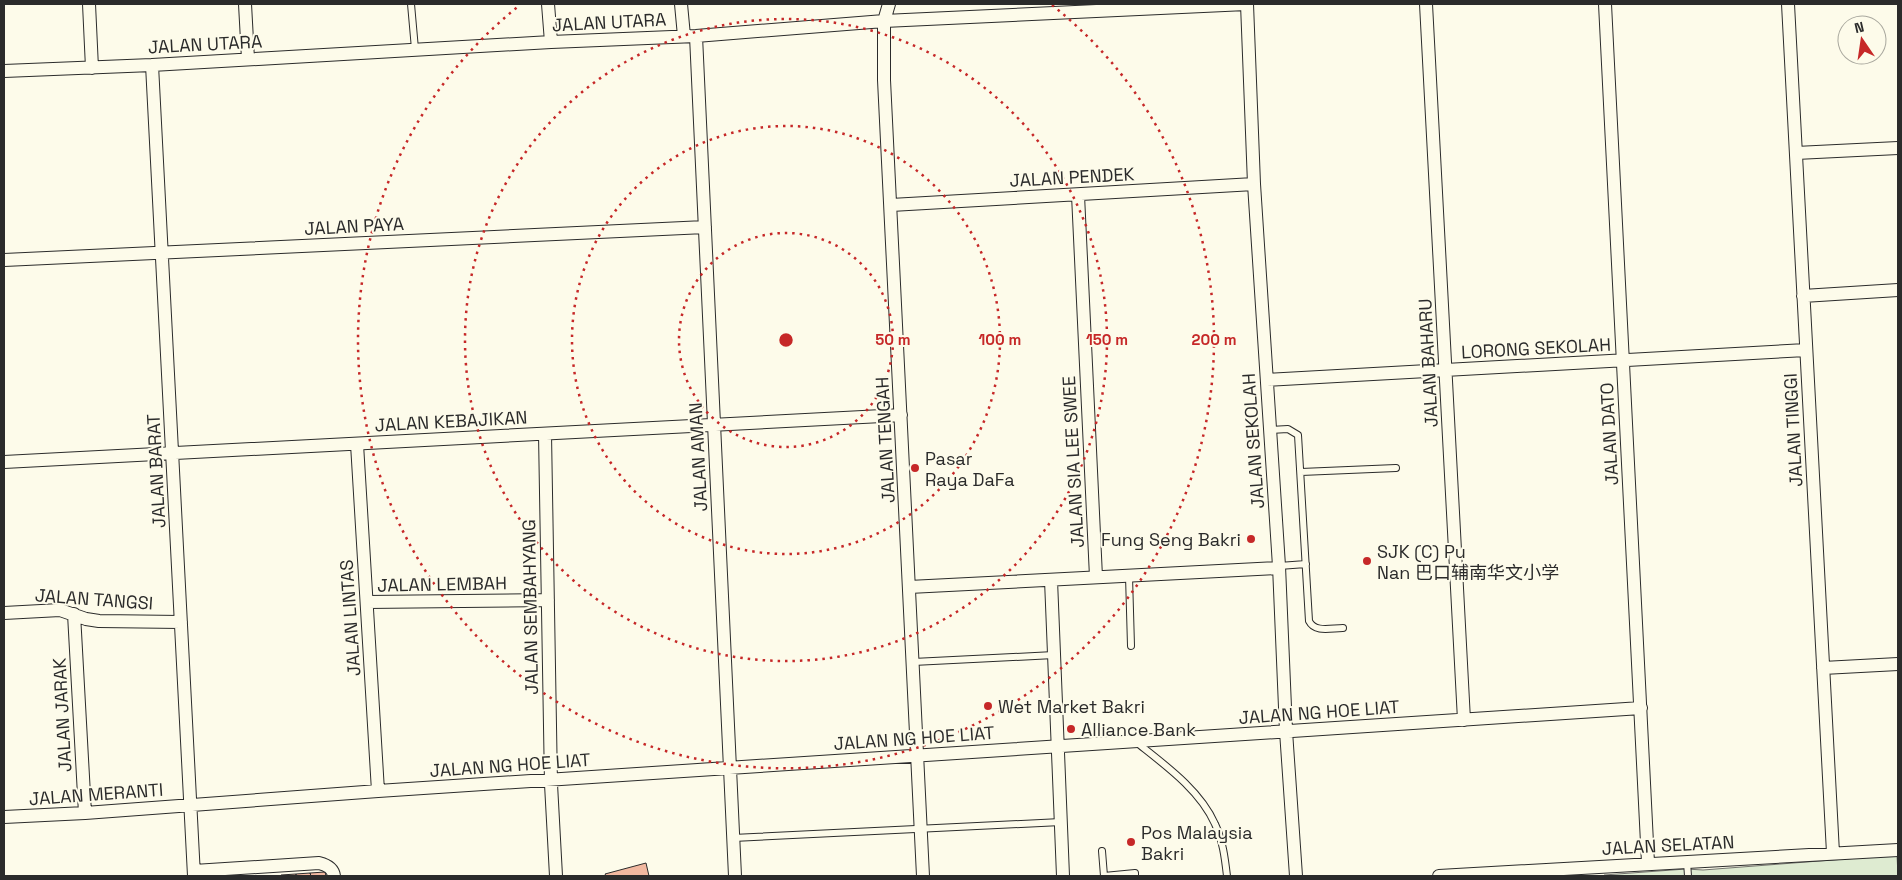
<svg xmlns="http://www.w3.org/2000/svg" width="1902" height="880" font-family="'Space Grotesk','Noto Sans SC',sans-serif">
<rect width="100%" height="100%" fill="#fdfbea"/>
<path fill="#deebd1" stroke="#74746e" d="M1897,855L1898,876H1605L1604,875L1686,869L1703,870Z"/>
<path fill="#f2b8a0" stroke="#2b2b2b" d="M646,863L649,876H606L605,874Z
M325,872L326,876H311L310,873Z
M310,873L311,876H296V874Z
M296,874V876H281V875Z"/>
<g fill="none" stroke-linecap="round" stroke-linejoin="round">
<defs>
<path id="service" d="M411,4L415,49
M1270,430L1288,429L1298,435L1309,621C1315,633 1331,628 1343,628
M1301,472L1396,468
M1279,566L1306,564
M1129,576L1131,646
M913,662L1054,655
M1136,742C1165,765 1200,790 1215,824C1223,841 1225,859 1227,876
M733,838L1061,822
M1102,851L1104,876L1135,873V876
M1687,862L1688,876"/>
<path id="minor" d="M89,4L92,68
M245,4L248,59
M548,4L551,42
M681,4L684,36
M889,4L884,21V80L923,876
M1247,4L1254,184L1279,566L1286,731L1296,876
M1426,4L1464,720
M1605,4L1648,863
M1788,4L1833,853
M696,36L735,876
M152,65L194,876
M4,71L152,65L551,42L696,36L884,21L1246,4
M1796,153L1898,148
M1078,195L1096,577
M891,205L1254,184
M4,260L705,227
M1803,296L1898,290
M1267,380L1806,350
M545,434L551,784L556,876
M357,444L378,791
M4,462L901,415
M1051,580L1063,876
M909,587L1279,568
M367,602L548,600
M4,613L60,610L86,619L99,621L181,622
M74,614L85,813
M1823,668L1898,664
M4,817L85,813L378,791L1641,708
M194,871L319,863C327,865 333,868 334,876
M1439,876L1898,850"/>
</defs>
<use href="#service" stroke="#2b2b2b" stroke-width="8"/>
<use href="#minor" stroke="#2b2b2b" stroke-width="14"/>
<use href="#service" stroke="#fdfbea" stroke-width="6"/>
<use href="#minor" stroke="#fdfbea" stroke-width="12"/>
</g>
<g fill="none" stroke="#c62828" stroke-width="2.5" stroke-dasharray="2.5 5">
<circle cx="786" cy="340" r="107"/>
<circle cx="786" cy="340" r="214"/>
<circle cx="786" cy="340" r="321"/>
<path d="M1052 5A428 428 0 1 1 520 5"/>
</g>
<g fill="#c62828" stroke="#fdfbea" stroke-width="2">
<circle cx="915" cy="468" r="5"/>
<circle cx="1251" cy="539" r="5"/>
<circle cx="1367" cy="561" r="5"/>
<circle cx="988" cy="706" r="5"/>
<circle cx="1071" cy="729" r="5"/>
<circle cx="1131" cy="842" r="5"/>
</g>
<g text-anchor="middle" dominant-baseline="central" stroke-width="4" stroke-linejoin="round" paint-order="stroke">
<g font-size="18" fill="#2b2b2b" stroke="#fdfbea">
<text transform="translate(609 22) rotate(-3)">JALAN UTARA</text>
<text transform="translate(205 44) rotate(-3)">JALAN UTARA</text>
<text transform="translate(1072 177) rotate(-3)">JALAN PENDEK</text>
<text transform="translate(354 226) rotate(-3)">JALAN PAYA</text>
<text transform="translate(1536 348) rotate(-3)">LORONG SEKOLAH</text>
<text transform="translate(1428 363) rotate(-93)">JALAN BAHARU</text>
<text transform="translate(451 421) rotate(-3)">JALAN KEBAJIKAN</text>
<text transform="translate(1793 430) rotate(-93)">JALAN TINGGI</text>
<text transform="translate(1609 434) rotate(-93)">JALAN DATO</text>
<text transform="translate(885 440) rotate(-93)">JALAN TENGAH</text>
<text transform="translate(1253 441) rotate(-94)">JALAN SEKOLAH</text>
<text transform="translate(698 457) rotate(-93)">JALAN AMAN</text>
<text transform="translate(1073 462) rotate(-93)">JALAN SIA LEE SWEE</text>
<text transform="translate(156 471) rotate(-93)">JALAN BARAT</text>
<text transform="translate(442 584) rotate(-1)">JALAN LEMBAH</text>
<text transform="translate(94 599) rotate(4)">JALAN TANGSI</text>
<text transform="translate(530 607) rotate(-91)">JALAN SEMBAHYANG</text>
<text transform="translate(350 618) rotate(-94)">JALAN LINTAS</text>
<text transform="translate(1319 712) rotate(-4)">JALAN NG HOE LIAT</text>
<text transform="translate(62 715) rotate(-93)">JALAN JARAK</text>
<text transform="translate(914 738) rotate(-4)">JALAN NG HOE LIAT</text>
<text transform="translate(510 765) rotate(-4)">JALAN NG HOE LIAT</text>
<text transform="translate(96 794) rotate(-4)">JALAN MERANTI</text>
<text transform="translate(1668 845) rotate(-3)">JALAN SELATAN</text>
</g>
<g font-size="18" fill="#2b2b2b" stroke="#fdfbea" text-anchor="start">
<text x="925" y="458">Pasar<tspan x="925" dy="21">Raya DaFa</tspan></text>
<text x="1241" y="539" text-anchor="end">Fung Seng Bakri</text>
<text x="1377" y="551">SJK (C) Pu<tspan x="1377" dy="21">Nan 巴口辅南华文小学</tspan></text>
<text x="998" y="706">Wet Market Bakri</text>
<text x="1081" y="729">Alliance Bank</text>
<text x="1141" y="832">Pos Malaysia<tspan x="1141" dy="21">Bakri</tspan></text>
</g>
</g>
<circle cx="786" cy="340" r="8" fill="#c62828" stroke="#fdfbea" stroke-width="2.5"/>
<g font-size="15" text-anchor="middle" font-weight="bold" fill="#c62828" stroke="#fdfbea" stroke-width="4" stroke-linejoin="round" paint-order="stroke">
<text x="893" y="345">50 m</text>
<text x="1000" y="345">100 m</text>
<text x="1107" y="345">150 m</text>
<text x="1214" y="345">200 m</text>
</g>
<rect width="1902" height="880" fill="none" stroke="#2b2b2b" stroke-width="10"/>
<g transform="translate(1862 40) rotate(347)"><circle r="24" fill="#fdfbea" stroke="#a9a89e"/>
<path d="M0-4L9 19L0 12L-9 19Z" fill="#c62828"/>
<text y="-8" font-size="14" font-weight="bold" text-anchor="middle" fill="#2b2b2b">N</text>
</g>
</svg>
